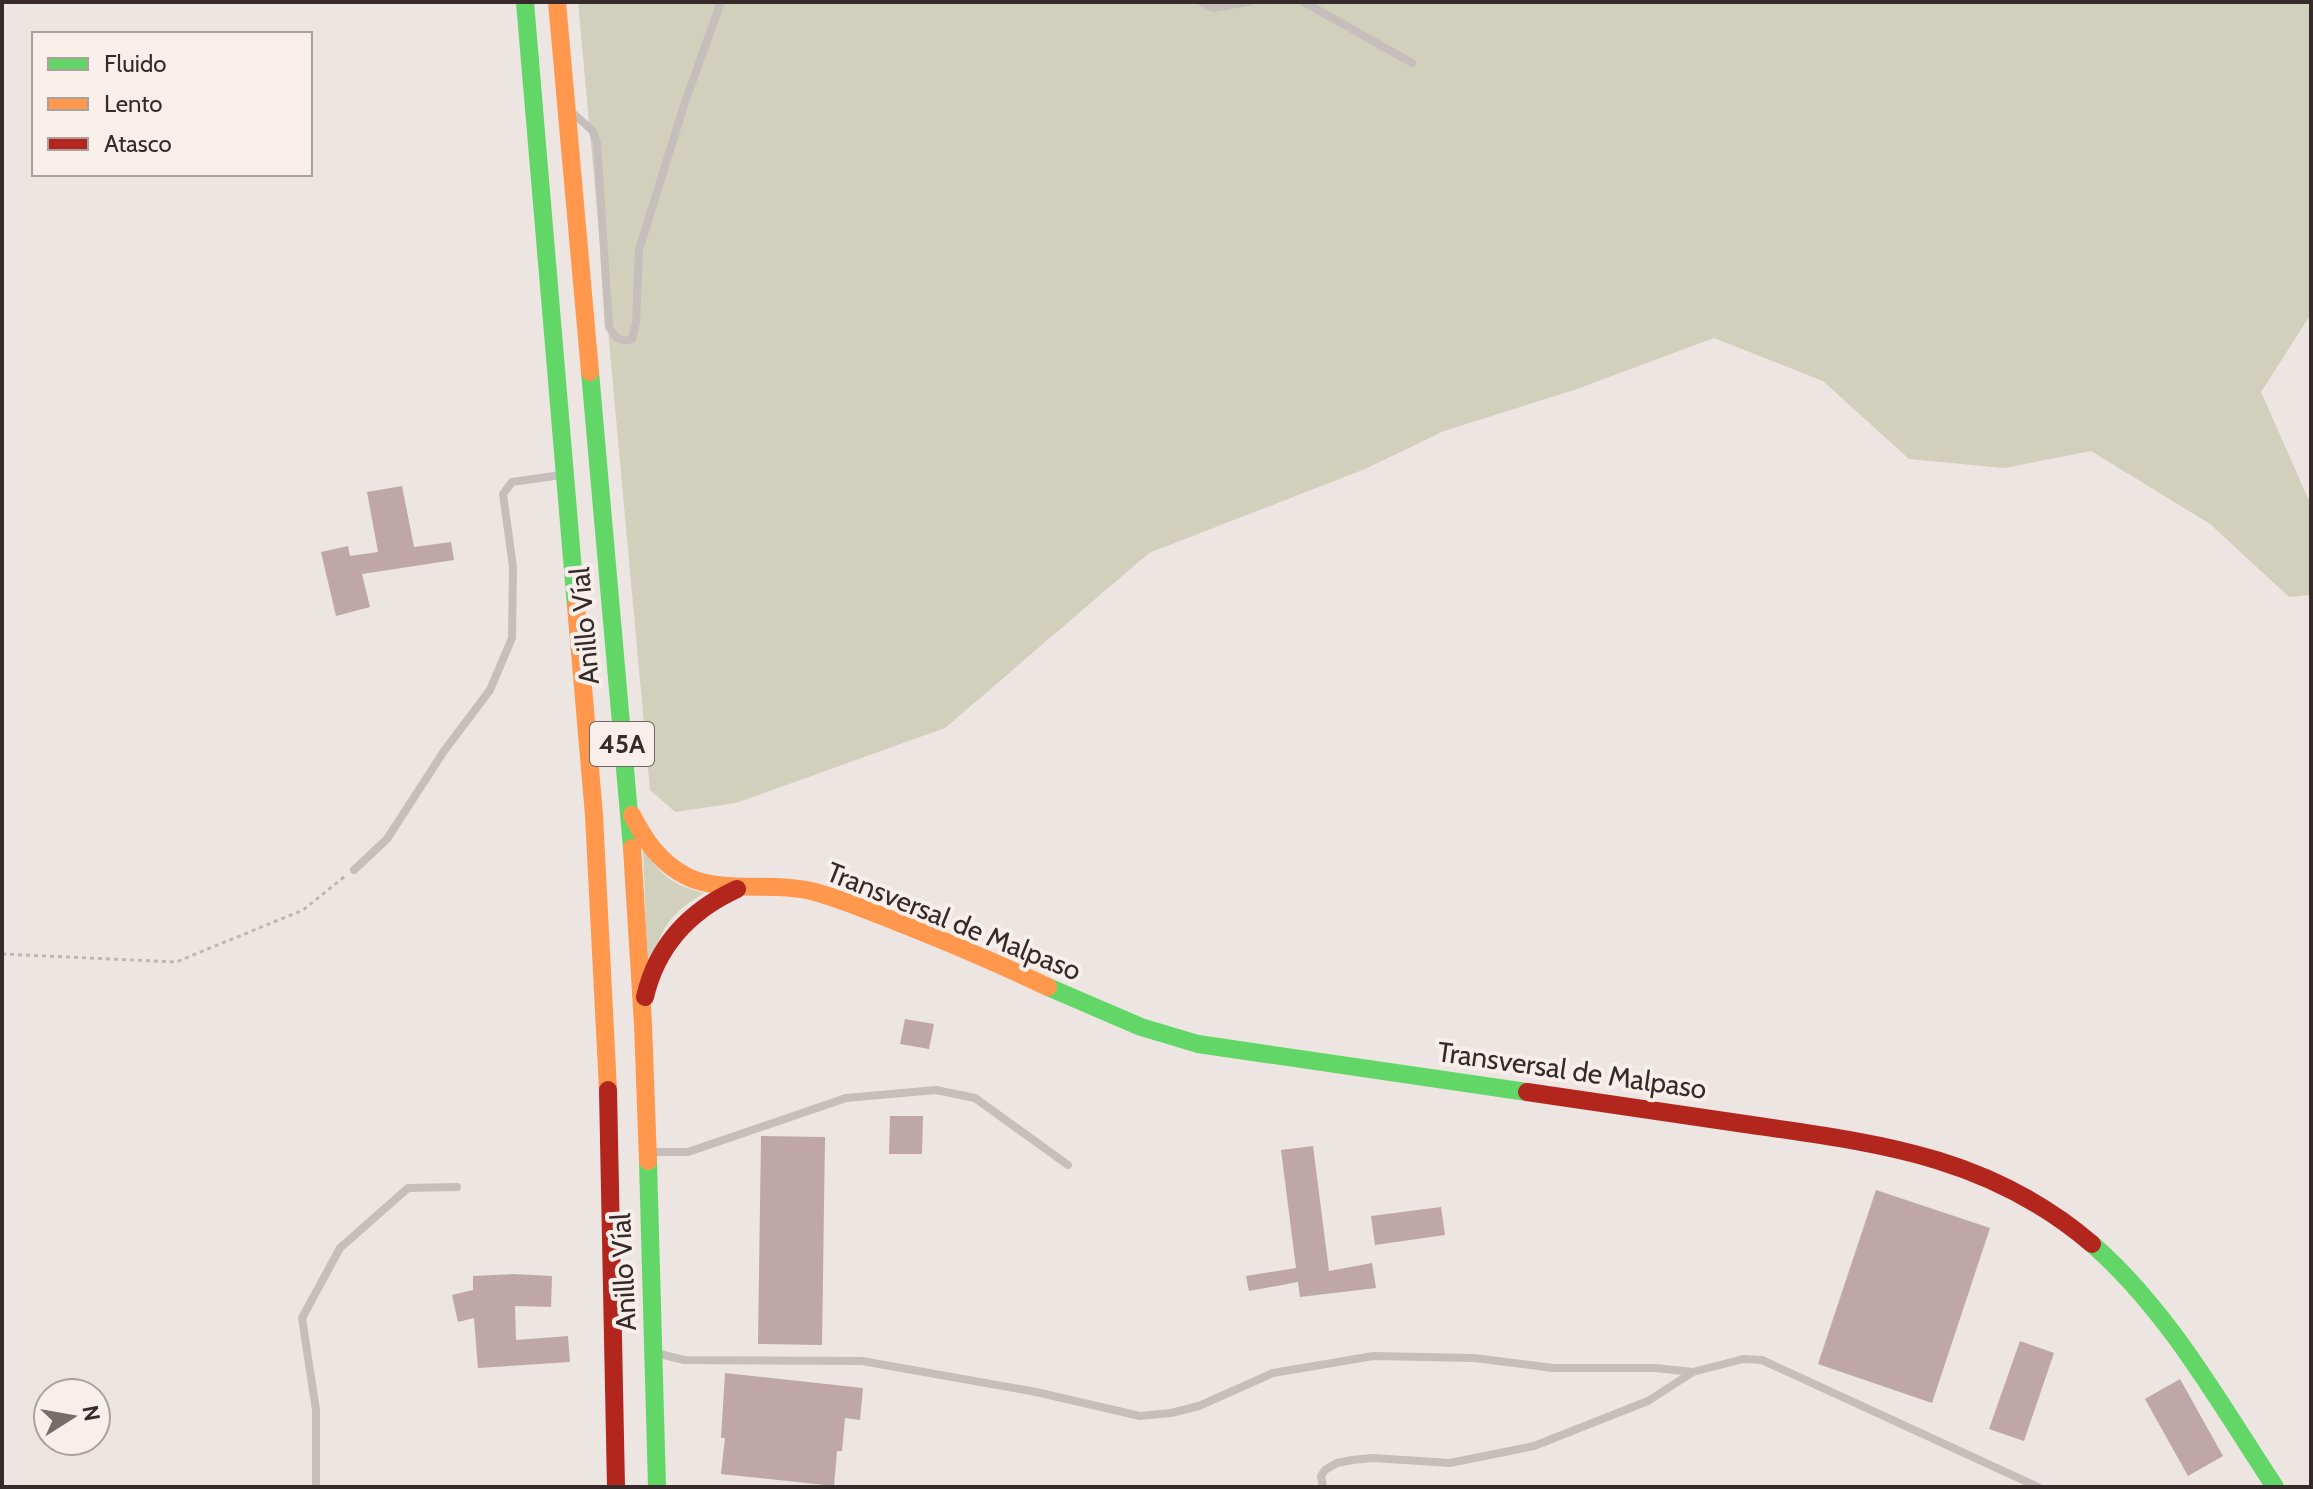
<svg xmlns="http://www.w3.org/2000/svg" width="2313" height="1489" font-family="Cabin,sans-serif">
<rect width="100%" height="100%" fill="#ece5e2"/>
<path fill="#d0d0bd" d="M578,2H2311V314L2261,392L2311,505V595L2289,597L2210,524L2091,451L2004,468L1909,459L1823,381L1714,338L1574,390L1444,431L1365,469L1149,553L945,728L736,803L675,812L650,790Z
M643,850C664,877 670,884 704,893C665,917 661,930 648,973Z"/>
<path fill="#bea7a6" d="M402,486L414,547L451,542L454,560L362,574L370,607L336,616L321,552L348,546L350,556L378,552L367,492Z
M905,1019L934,1024L929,1049L900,1044Z
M890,1116H923L922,1154H889Z
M761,1136L825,1137L822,1345L758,1344Z
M1313,1146L1329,1271L1372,1263L1376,1288L1300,1297L1298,1282L1249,1291L1246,1276L1296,1268L1281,1150Z
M1876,1190L1990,1228L1932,1403L1818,1364Z
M1441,1207L1445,1235L1375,1245L1371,1216Z
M513,1274L552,1276L551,1307L515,1306L516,1340L568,1336L570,1362L478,1368L474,1318L458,1322L452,1295L473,1290V1276Z
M2020,1341L2054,1353L2024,1441L1989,1429Z
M725,1373L863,1388L860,1420L845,1418L842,1451H837L834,1486L721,1474L725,1438H721Z
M2180,1379L2223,1456L2188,1476L2145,1399Z"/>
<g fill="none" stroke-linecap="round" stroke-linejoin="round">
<path stroke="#beb6b3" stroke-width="3" stroke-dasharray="4 4" stroke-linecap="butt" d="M2,954L176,962L303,910L344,877"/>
<path stroke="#c5bebb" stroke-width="8" d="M1201,2L1213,8L1248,2
M1304,2L1412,63
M575,115L592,130L597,143L609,327C615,337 619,343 632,339L636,323L639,250L684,105L721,2
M354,870L387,839L444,751L490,690L512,638L513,567L503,494L512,482L561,475
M651,1152H688L846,1098L936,1090L975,1098L1068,1165
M660,1354L684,1360L862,1361L1036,1392L1140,1416L1171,1413L1199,1406L1273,1373L1373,1356L1474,1358L1553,1368H1655L1693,1372L1743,1359L1762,1360L2038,1487
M316,1487V1410L302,1318L340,1248L408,1188L457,1187
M1323,1487L1321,1476L1325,1470L1337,1463L1352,1460L1373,1458L1450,1463L1534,1446L1648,1401L1693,1372"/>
<path stroke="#63d668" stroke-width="18" d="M525,2L576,606
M590,372L632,848
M1048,987L1141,1027L1198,1044L1527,1092
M648,1161L657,1487
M2092,1244C2168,1310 2220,1404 2275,1487"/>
<path stroke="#ff974d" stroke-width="18" d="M557,2L590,372
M576,606L594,815L608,1090
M632,815C645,841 661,864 688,877C724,894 774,881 815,892C847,901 877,914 907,926C955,945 1001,965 1048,987
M632,848L643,1024L648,1161"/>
<path stroke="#b3261e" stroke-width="18" d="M645,997C657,945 689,911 737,889
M608,1090L616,1487
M1527,1092C1600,1103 1673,1113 1745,1124C1876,1143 1988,1155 2092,1244"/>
</g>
<g text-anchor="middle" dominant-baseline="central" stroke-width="8" stroke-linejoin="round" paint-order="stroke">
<rect fill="#f8efea" stroke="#706664" stroke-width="2" x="590" y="722" width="64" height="44" rx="6"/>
<g font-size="26" font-weight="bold" fill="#362b2a">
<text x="622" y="744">45A</text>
</g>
<g font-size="28" fill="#362b2a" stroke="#f8efea">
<text transform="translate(584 626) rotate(-95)">Anillo Víal</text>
<text transform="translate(954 921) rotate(22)">Transversal de Malpaso</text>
<text transform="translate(1572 1070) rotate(8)">Transversal de Malpaso</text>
<text transform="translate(623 1272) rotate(-93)">Anillo Víal</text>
</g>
</g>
<rect width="2313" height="1489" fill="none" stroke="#362b2a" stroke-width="8"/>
<rect x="32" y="32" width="280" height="144" fill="#f8efea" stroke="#aaa19d" stroke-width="2"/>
<rect x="48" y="58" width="40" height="12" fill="#63d668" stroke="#aaa19d" stroke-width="2"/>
<text x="104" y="72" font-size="24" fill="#362b2a">Fluido</text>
<rect x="48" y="98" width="40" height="12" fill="#ff974d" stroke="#aaa19d" stroke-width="2"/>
<text x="104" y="112" font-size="24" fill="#362b2a">Lento</text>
<rect x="48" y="138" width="40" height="12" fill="#b3261e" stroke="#aaa19d" stroke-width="2"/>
<text x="104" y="152" font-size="24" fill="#362b2a">Atasco</text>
<g transform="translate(72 1417) rotate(79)"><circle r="38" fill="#f8efea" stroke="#aaa19d" stroke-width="2"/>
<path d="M0-6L14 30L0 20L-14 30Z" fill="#766c6a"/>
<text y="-12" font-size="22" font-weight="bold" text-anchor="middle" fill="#362b2a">N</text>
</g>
</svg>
